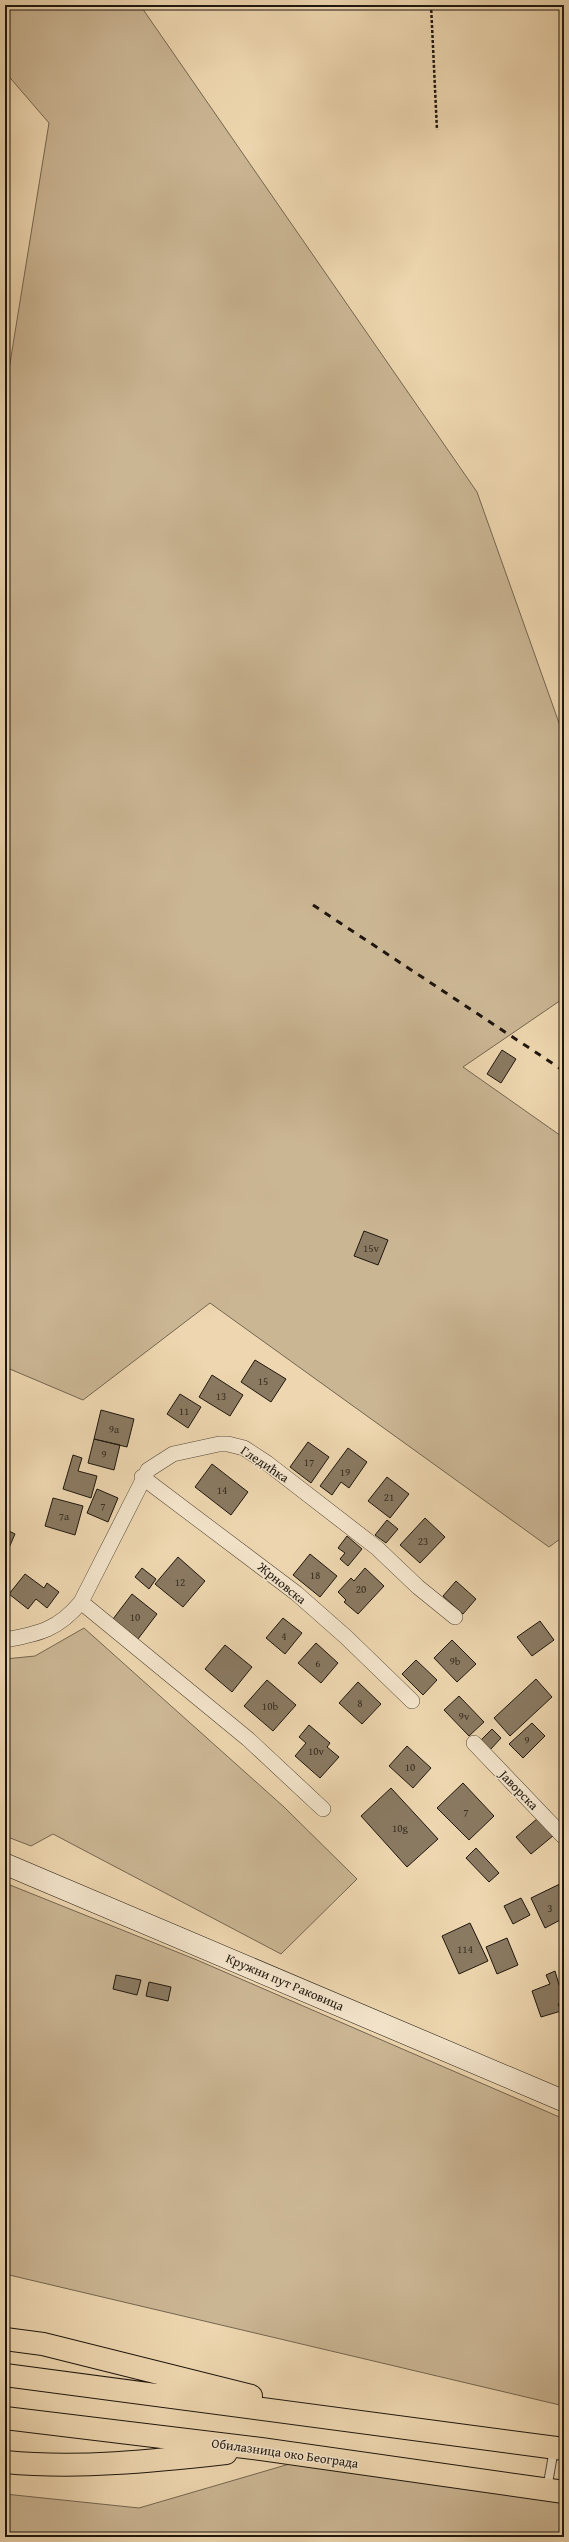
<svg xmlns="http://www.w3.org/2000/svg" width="569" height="2542" font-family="'Gentium Book Plus',serif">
<rect width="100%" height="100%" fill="#eed7b0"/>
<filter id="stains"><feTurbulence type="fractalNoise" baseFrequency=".005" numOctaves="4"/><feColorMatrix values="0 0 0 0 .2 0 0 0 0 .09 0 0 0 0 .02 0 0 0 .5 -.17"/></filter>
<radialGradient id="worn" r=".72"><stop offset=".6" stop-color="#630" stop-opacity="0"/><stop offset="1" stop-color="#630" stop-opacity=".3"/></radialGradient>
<path fill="#cbb694" stroke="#746651" d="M5,5H140L477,492L564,737V998L463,1067L564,1138V1536L549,1547L210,1303L83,1400L5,1367V394L49,123L5,72Z
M84,1628L284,1807L357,1879L281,1954L53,1834L31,1846L5,1836V1659L35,1656Z
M5,1883L197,1960L564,2119V2406L5,2274V1962L7,1945L5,1944Z
M327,2453L564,2499V2537H5V2494L139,2508Z"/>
<path fill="#8a7a62" stroke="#1e160e" d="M502,1050L516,1059L501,1083L487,1074Z
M364,1231L388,1240L378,1265L354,1256Z
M255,1360L286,1379L271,1402L241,1382Z
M212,1375L243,1395L230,1416L199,1397Z
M180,1394L201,1407L188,1428L167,1414Z
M101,1410L134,1419L127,1447L94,1439Z
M94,1439L120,1445L114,1470L88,1463Z
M308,1442L329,1457L311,1483L290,1467Z
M348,1448L367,1462L349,1488L341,1482L332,1495L320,1486Z
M73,1455L82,1458L78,1471L97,1476L91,1498L63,1489Z
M212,1464L248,1492L231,1515L195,1487Z
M387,1477L409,1494L390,1518L368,1501Z
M97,1489L118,1498L108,1522L87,1513Z
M53,1498L83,1506L75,1535L45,1526Z
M425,1518L445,1537L420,1563L400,1545Z
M387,1520L398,1529L386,1543L375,1535Z
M5,1529L15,1534L5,1557Z
M347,1536L362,1549L348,1566L340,1559L345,1553L338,1548Z
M310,1554L337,1576L320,1597L293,1575Z
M178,1557L205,1581L183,1607L155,1584Z
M142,1568L156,1579L149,1589L135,1577Z
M365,1568L384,1586L358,1614L344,1602L346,1600L338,1592L351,1578L354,1581Z
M25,1574L44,1588L47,1583L59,1592L47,1608L36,1599L28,1609L9,1594Z
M5,1575L9,1577L5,1585Z
M456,1581L476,1599L463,1614L443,1596Z
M132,1594L157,1614L138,1639L113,1619Z
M283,1618L302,1633L285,1654L266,1638Z
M540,1621L554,1640L532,1656L517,1637Z
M452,1640L476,1664L457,1682L434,1658Z
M316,1643L338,1663L321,1683L298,1663Z
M225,1645L252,1667L232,1692L205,1669Z
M416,1660L437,1680L423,1695L402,1674Z
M536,1679L552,1697L510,1736L494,1718Z
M267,1680L296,1705L273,1731L244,1706Z
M358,1682L381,1704L362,1724L339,1703Z
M459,1696L484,1722L469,1736L444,1710Z
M532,1723L545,1736L523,1758L509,1744Z
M309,1725L330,1743L327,1747L339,1757L320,1778L295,1756L306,1743L299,1737Z
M492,1729L501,1738L490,1750L481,1740Z
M407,1746L431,1768L413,1788L389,1766Z
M463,1783L494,1816L469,1840L437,1808Z
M391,1788L438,1839L407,1867L361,1816Z
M538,1818L554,1835L531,1854L516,1837Z
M476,1848L499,1873L489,1882L466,1858Z
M564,1882V1918L545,1928L531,1898Z
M521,1898L530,1915L513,1924L504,1906Z
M470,1923L488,1961L459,1974L442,1936Z
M507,1938L518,1965L497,1974L486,1947Z
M555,1971L564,2002L558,2004L561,2011L541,2017L532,1991L550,1984L546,1975Z
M116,1975L141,1980L137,1995L113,1989Z
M149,1982L171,1987L168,2001L146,1996Z"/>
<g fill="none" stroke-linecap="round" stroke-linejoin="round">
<defs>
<path id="lane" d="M547,2489L554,2449"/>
<path id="street" d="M142,1477L296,1593L346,1637L412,1701
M81,1602L248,1739L323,1809
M5,1640C39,1634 59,1629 81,1602L148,1470L173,1454L219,1444H228L244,1448L267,1463L377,1548L418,1587L455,1617
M474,1743L564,1837"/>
<path id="secondary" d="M5,1864L564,2101"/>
<path id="highway" d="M5,2339L43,2344L251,2396
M5,2375L564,2449
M5,2418L261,2449L564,2492
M5,2462C79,2469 153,2461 226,2453"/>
</defs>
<use href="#lane" stroke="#524636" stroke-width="10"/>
<use href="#street" stroke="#524636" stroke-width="16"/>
<use href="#secondary" stroke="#1e160e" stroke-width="22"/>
<use href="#highway" stroke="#1e160e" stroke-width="24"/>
<path stroke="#1e160e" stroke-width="2.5" stroke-dasharray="3 2" stroke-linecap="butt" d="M431,5L437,130"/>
<use href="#lane" stroke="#f4e5cc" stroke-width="8"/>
<use href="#street" stroke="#f4e5cc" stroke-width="15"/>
<use href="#secondary" stroke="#f4e5cc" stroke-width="21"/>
<use href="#highway" stroke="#eed7b0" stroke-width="22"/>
<path stroke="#1e160e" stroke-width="3" stroke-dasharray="7 7" stroke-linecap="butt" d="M313,905L564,1071"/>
</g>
<g text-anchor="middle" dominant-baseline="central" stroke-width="3" stroke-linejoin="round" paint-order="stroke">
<g font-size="11" fill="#392f23">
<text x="371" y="1248">15v</text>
<text x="263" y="1381">15</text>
<text x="221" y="1396">13</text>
<text x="184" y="1411">11</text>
<text x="114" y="1429">9a</text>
<text x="104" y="1454">9</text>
<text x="309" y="1462">17</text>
<text x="345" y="1472">19</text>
<text x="222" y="1490">14</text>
<text x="389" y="1497">21</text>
<text x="103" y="1506">7</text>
<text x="64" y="1516">7a</text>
<text x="423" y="1541">23</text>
<text x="315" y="1575">18</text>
<text x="180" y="1582">12</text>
<text x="361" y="1589">20</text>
<text x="135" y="1617">10</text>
<text x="284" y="1636">4</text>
<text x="455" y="1661">9b</text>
<text x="318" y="1663">6</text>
<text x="360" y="1703">8</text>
<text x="270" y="1706">10b</text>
<text x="464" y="1716">9v</text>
<text x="527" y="1740">9</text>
<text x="316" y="1751">10v</text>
<text x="410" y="1767">10</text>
<text x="466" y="1812">7</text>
<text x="400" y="1828">10g</text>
<text x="550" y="1908">3</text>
<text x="465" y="1949">114</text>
</g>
<g font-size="13" fill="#1e160e" stroke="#f4e5cc">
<text transform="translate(265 1464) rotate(34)">Гледићка</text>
<text transform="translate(282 1583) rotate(39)">Жрновска</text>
<text transform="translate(519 1790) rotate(46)">Јаворска</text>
<text transform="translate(285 1982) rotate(23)">Кружни пут Раковица</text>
<text transform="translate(285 2453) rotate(8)">Обилазница око Београда</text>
</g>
</g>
<rect width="569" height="2542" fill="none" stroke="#eed7b0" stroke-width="20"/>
<rect x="6" y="6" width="557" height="2530" fill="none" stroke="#1e160e" stroke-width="2"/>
<rect x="10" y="10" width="549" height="2522" fill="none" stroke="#1e160e"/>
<rect width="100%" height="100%" filter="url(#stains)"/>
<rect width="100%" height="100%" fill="url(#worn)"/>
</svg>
